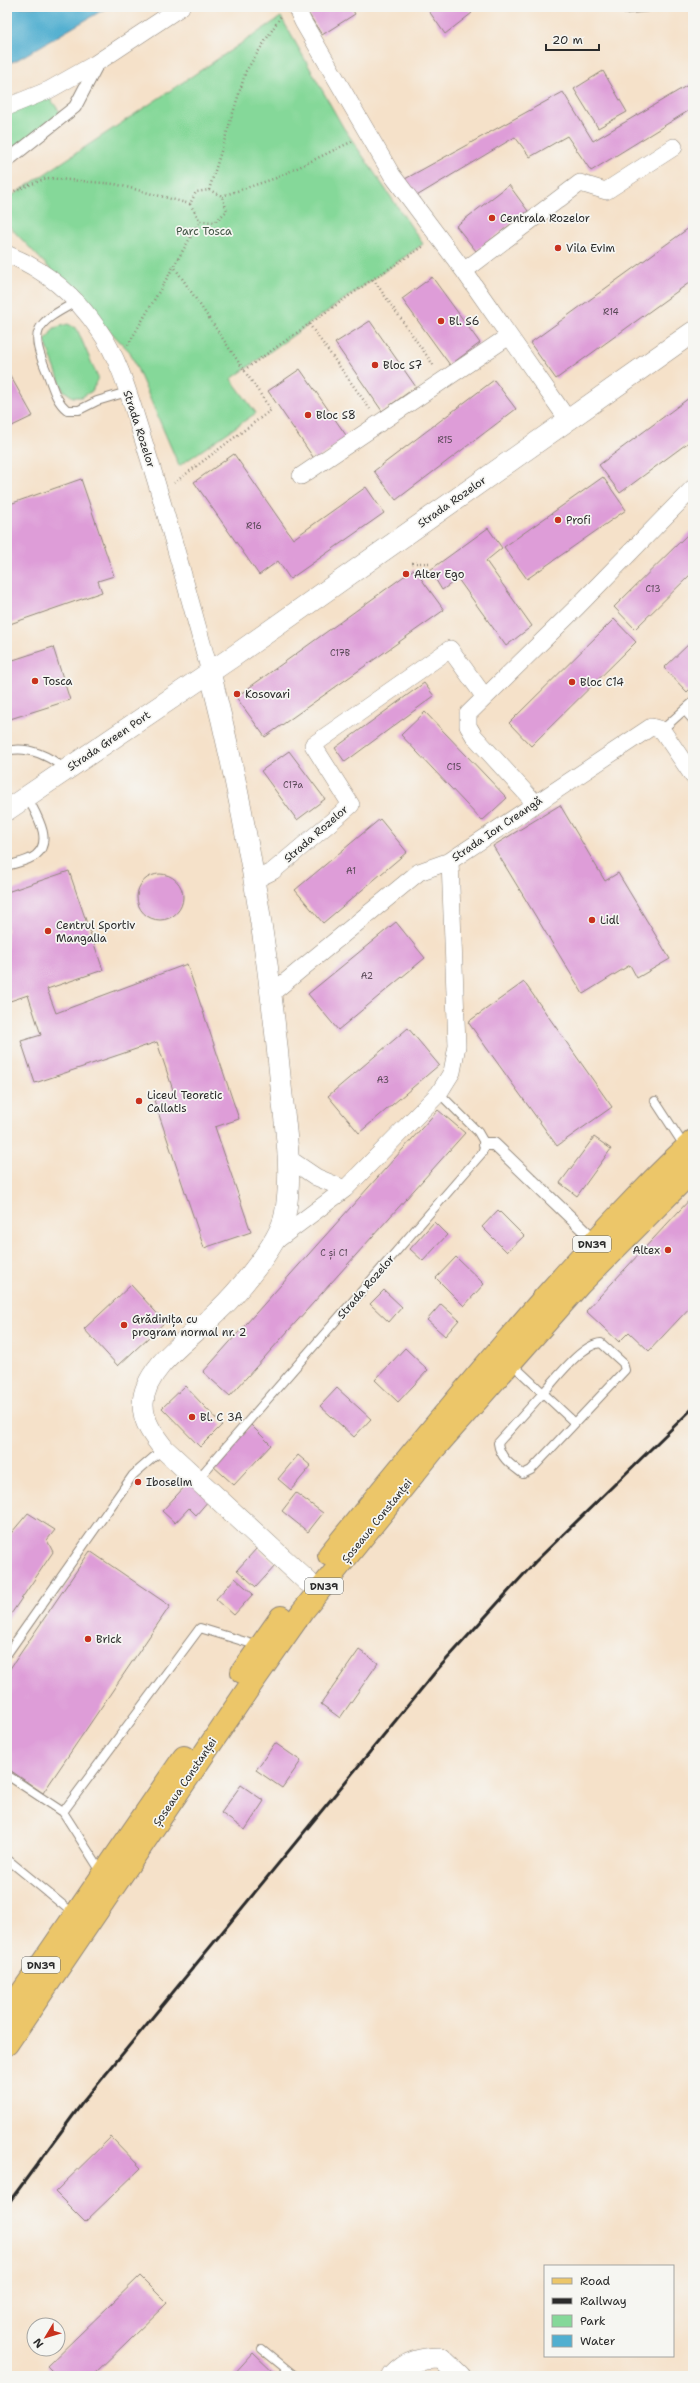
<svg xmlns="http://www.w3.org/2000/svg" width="700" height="2383" font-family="'Shantell Sans',sans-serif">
<rect width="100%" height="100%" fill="#f6f6f2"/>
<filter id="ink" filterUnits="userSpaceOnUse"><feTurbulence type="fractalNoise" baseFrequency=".025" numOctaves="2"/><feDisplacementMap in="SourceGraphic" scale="8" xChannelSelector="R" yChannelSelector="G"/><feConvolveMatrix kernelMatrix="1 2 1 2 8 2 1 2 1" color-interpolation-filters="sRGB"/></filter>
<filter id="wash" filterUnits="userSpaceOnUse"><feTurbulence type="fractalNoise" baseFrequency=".012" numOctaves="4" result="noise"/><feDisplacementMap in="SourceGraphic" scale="16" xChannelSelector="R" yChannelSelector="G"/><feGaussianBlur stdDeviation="0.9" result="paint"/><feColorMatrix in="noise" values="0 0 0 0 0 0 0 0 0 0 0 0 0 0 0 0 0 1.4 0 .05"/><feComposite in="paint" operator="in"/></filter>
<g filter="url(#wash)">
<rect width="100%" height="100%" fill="#f5e1c9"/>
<path fill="#85d899" stroke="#588262" d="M281,17L343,127L423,244L231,379L256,413L179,466L130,352L7,224V199Z
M47,95L61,113L7,153V112Z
M68,324L77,329L98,378L92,391L82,397H73L63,390L45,341L54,328Z"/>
<path fill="#51afd0" stroke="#3e6d7e" d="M7,7H108L15,61L7,63Z"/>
<g id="blocks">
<path fill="#de9dd8" d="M307,7H351L355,14L322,35L305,8Z
M426,7H467L472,13L445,34Z
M623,7H655L656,11L624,14Z
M603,71L627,112L598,128L574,89Z
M693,82V108L591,171L567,136L530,157L515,137L415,197L405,179L563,92L593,141Z
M509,185L528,211L476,251L456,226Z
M693,225V280L556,379L530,343Z
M432,277L480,343L450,365L402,299Z
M370,321L416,387L382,411L335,343Z
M300,369L348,438L315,460L268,391Z
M7,370L33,416L10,427L7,420Z
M494,380L516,409L396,500L374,471Z
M693,395V439L620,493L599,465Z
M234,454L293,539L366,487L384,513L290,579L278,561L259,575L194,482Z
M603,477L626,510L527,579L504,547Z
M81,479L114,576L98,581L102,592L7,625V505Z
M488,528L502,548L486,561L532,626L506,646L458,579L442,590L430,570Z
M693,529V572L635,629L614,607Z
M414,569L444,610L265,737L236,697Z
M614,619L636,642L531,746L509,723Z
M693,640V686L687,692L664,668Z
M53,647L70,700L7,720V662Z
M424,683L434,696L345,762L335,748Z
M425,712L507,798L482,821L401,735Z
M289,751L325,799L297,820L261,771Z
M560,805L605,881L618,873L670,959L637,978L630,965L583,994L493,846Z
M380,819L407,852L323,923L295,890Z
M69,871L103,970L47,989L56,1013L187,964L239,1119L215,1127L251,1232L204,1248L154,1100L174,1093L157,1042L35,1083L21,1041L41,1035L28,995L7,1002V892Z
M137 897a23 23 0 1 1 46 0a23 23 0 1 1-46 0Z
M396,922L425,958L338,1030L308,994Z
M524,982L612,1107L557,1146L468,1022Z
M408,1028L439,1065L359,1133L328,1096Z
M438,1110L465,1133L230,1396L203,1372Z
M594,1137L611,1149L577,1196L560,1183Z
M693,1196V1304L649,1351L629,1332L619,1342L586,1311Z
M498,1210L524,1236L507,1252L482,1227Z
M434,1222L447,1235L423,1261L410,1249Z
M456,1257L484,1284L464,1306L436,1278Z
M131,1285L165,1322L118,1366L84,1329Z
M384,1290L402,1307L389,1322L370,1304Z
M441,1304L459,1320L445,1336L427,1320Z
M405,1348L428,1370L398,1402L375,1380Z
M185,1386L222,1425L200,1447L162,1408Z
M337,1388L371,1419L354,1437L320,1406Z
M251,1425L271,1445L234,1485L213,1466Z
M298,1455L311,1466L291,1490L278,1479Z
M189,1482L209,1500L196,1515L189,1508L175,1523L162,1511Z
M296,1493L323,1513L308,1532L282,1511Z
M28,1513L55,1530L47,1540L53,1552L7,1620V1538Z
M257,1548L276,1565L256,1587L237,1570Z
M90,1551L170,1606L43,1793L7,1768V1673Z
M235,1578L253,1594L234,1615L216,1599Z
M359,1650L378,1663L340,1718L321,1704Z
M275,1743L301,1761L282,1788L256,1770Z
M241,1785L264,1801L245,1830L221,1813Z
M111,2137L141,2168L85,2222L55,2192Z
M140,2276L167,2303L92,2376H57L47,2366Z
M253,2353L277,2376H232Z"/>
</g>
</g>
<g filter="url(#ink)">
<use href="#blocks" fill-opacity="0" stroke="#90867a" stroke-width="1"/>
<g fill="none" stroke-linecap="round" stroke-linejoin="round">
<defs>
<path id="service" d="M76,302C33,325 29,330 48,375C53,388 56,401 67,410H79L97,401L127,392
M684,710L693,720
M662,730L693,702
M7,751C28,745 51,757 66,770
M7,866C16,863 29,861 36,855C54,840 35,813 28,798
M655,1101L685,1147
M511,1363L543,1393L498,1443C500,1458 511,1465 523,1474L531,1470L625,1370L623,1363L601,1343C582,1344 556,1379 543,1393L575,1423
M198,1479L482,1153L485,1144L478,1132L439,1093
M7,1654L133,1475L163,1449
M7,1775L63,1812
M7,1859L74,1914
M102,1873L63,1812L200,1628L259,1646
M262,2349L295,2376"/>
<path id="pedestrian" d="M7,161L75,107L99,61
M485,1144H494L595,1241"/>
<path id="minor" d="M296,7L303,22L392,175L464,271L568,420
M7,107L49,90L95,64L181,7
M7,254C46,270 75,295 99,330C120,359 131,402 142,436C167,514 188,593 210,672
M464,271L580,183L606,191L674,147
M301,476L509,336
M535,803L474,736L468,726V714L577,607L693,488
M255,880L273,871L351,805L313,745L450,649L484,696
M272,993L419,872L450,861L651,727L662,730L693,776
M288,1158L316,1177L345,1189L439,1093L452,1072L457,1046L450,861
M273,1243L345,1189"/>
<path id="tertiary" d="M210,672C244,805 267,939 280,1076C284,1121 294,1169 285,1215C280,1242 239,1291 218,1311C194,1336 144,1366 143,1404C143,1422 153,1435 164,1449L308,1582
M7,810L234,656L693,332
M393,2376C406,2361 422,2358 441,2358L460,2376"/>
<path id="primary" d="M329,1555C399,1468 469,1383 543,1299C591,1245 640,1190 693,1141
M242,1672L281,1617
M7,2014L184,1757
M7,2044L250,1686L302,1612L434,1449L580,1284L693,1170"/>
</defs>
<use href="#service" stroke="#90867a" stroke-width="10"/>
<use href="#pedestrian" stroke="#90867a" stroke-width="14"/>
<use href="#minor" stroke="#90867a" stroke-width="18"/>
<use href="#tertiary" stroke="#90867a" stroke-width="22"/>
<use href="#primary" stroke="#90867a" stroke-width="24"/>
<path stroke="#90867a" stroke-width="2.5" stroke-dasharray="1 3" stroke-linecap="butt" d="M209,190L246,71L281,16
M209,190L222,196L227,211L215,222L200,221L190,204L196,192Z
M7,194L47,178L115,184L190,204
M222,196L276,178L353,141
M173,265L271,410L174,483
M373,279L434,366
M309,324L370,409
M128,345L200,221
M244,370L373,279L424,246
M412,563H431"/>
<use href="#service" stroke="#fff" stroke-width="8"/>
<use href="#pedestrian" stroke="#fff" stroke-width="12"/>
<use href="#minor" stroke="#fff" stroke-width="17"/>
<use href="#tertiary" stroke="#fff" stroke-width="21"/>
<use href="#primary" stroke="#ecc669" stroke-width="22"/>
<path stroke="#2b2b2b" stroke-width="3" d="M7,2205L83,2102L437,1670L535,1562L693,1408"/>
</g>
</g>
<g fill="#c8321e" stroke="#f6f6f2" stroke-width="1.5">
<circle cx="492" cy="218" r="4"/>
<circle cx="558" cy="248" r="4"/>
<circle cx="441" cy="321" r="4"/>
<circle cx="375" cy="365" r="4"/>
<circle cx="308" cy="415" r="4"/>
<circle cx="558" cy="520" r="4"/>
<circle cx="406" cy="574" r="4"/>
<circle cx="35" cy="681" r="4"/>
<circle cx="572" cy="682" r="4"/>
<circle cx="237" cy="694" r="4"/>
<circle cx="592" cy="920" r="4"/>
<circle cx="48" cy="931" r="4"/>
<circle cx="139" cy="1101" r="4"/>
<circle cx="668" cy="1250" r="4"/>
<circle cx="124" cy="1325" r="4"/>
<circle cx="192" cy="1417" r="4"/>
<circle cx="138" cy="1482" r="4"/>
<circle cx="88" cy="1639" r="4"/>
</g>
<g text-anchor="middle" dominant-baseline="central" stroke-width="3.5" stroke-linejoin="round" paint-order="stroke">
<g font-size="9" fill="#584856">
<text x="611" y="312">R14</text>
<text x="445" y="440">R15</text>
<text x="254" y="526">R16</text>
<text x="653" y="589">C13</text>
<text x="340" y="653">C17B</text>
<text x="454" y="767">C15</text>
<text x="293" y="785">C17a</text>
<text x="351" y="871">A1</text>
<text x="367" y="976">A2</text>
<text x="383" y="1080">A3</text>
<text x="334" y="1253">C și C1</text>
</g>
<g fill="#f6f6f2" stroke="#686867" stroke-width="1">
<rect x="573" y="1236" width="38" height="16" rx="3"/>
<rect x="305" y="1578" width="38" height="16" rx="3"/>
<rect x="22" y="1957" width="38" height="16" rx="3"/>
</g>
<g font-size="10" font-weight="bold" fill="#2b2b2b">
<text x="592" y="1244">DN39</text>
<text x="324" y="1586">DN39</text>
<text x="41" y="1965">DN39</text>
</g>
<g font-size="11" fill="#2b2b2b" stroke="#f6f6f2" text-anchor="start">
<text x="500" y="218">Centrala Rozelor</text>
<text x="566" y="248">Vila Evim</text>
<text x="449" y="321">Bl. S6</text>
<text x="383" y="365">Bloc S7</text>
<text x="316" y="415">Bloc S8</text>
<text x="566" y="520">Profi</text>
<text x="414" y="574">Alter Ego</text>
<text x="43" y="681">Tosca</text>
<text x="580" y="682">Bloc C14</text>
<text x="245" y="694">Kosovari</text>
<text x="600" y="920">Lidl</text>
<text x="56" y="925">Centrul Sportiv<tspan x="56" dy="13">Mangalia</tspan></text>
<text x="147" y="1095">Liceul Teoretic<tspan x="147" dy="13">Callatis</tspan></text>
<text x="660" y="1250" text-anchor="end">Altex</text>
<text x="132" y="1319">Grădinița cu<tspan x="132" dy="13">program normal nr. 2</tspan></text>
<text x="200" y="1417">Bl. C 3A</text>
<text x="146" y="1482">Iboselim</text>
<text x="96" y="1639">Brick</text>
</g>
<g font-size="11" fill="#425646" stroke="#f6f6f2">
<text x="204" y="231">Parc Tosca</text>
</g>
<g font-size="11" fill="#2b2b2b" stroke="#f6f6f2">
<text transform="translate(139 429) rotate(72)">Strada Rozelor</text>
<text transform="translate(452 502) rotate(-35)">Strada Rozelor</text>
<text transform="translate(109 741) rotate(-34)">Strada Green Port</text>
<text transform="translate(497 829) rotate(-34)">Strada Ion Creangă</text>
<text transform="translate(316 834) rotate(-41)">Strada Rozelor</text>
<text transform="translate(366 1287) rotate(-49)">Strada Rozelor</text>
<text transform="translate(377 1521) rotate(-51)">Șoseaua Constanței</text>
<text transform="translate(185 1782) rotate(-56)">Șoseaua Constanței</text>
</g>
</g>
<rect width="700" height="2383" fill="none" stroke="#f6f6f2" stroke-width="24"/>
<rect x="544" y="2265" width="130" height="92" fill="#f6f6f2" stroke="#a5a5a2"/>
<rect x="552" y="2278" width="20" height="6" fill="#ecc669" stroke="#a5a5a2"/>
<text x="580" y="2285" font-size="12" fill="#2b2b2b">Road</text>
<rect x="552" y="2298" width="20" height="6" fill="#2b2b2b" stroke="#a5a5a2"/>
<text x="580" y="2305" font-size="12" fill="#2b2b2b">Railway</text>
<rect x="552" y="2315" width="20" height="12" fill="#85d899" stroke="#a5a5a2"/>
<text x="580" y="2325" font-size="12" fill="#2b2b2b">Park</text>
<rect x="552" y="2335" width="20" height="12" fill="#51afd0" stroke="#a5a5a2"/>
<text x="580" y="2345" font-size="12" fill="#2b2b2b">Water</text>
<g transform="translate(46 2337) rotate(232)"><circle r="19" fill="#f6f6f2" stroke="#a5a5a2"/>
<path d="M0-3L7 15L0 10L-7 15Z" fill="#c8321e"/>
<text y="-6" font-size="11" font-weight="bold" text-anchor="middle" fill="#2b2b2b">N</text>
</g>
<path d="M546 44v6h53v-6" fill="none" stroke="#2b2b2b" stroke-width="2"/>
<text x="552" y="44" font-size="12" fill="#2b2b2b" stroke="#f6f6f2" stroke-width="3" paint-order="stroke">20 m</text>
</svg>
